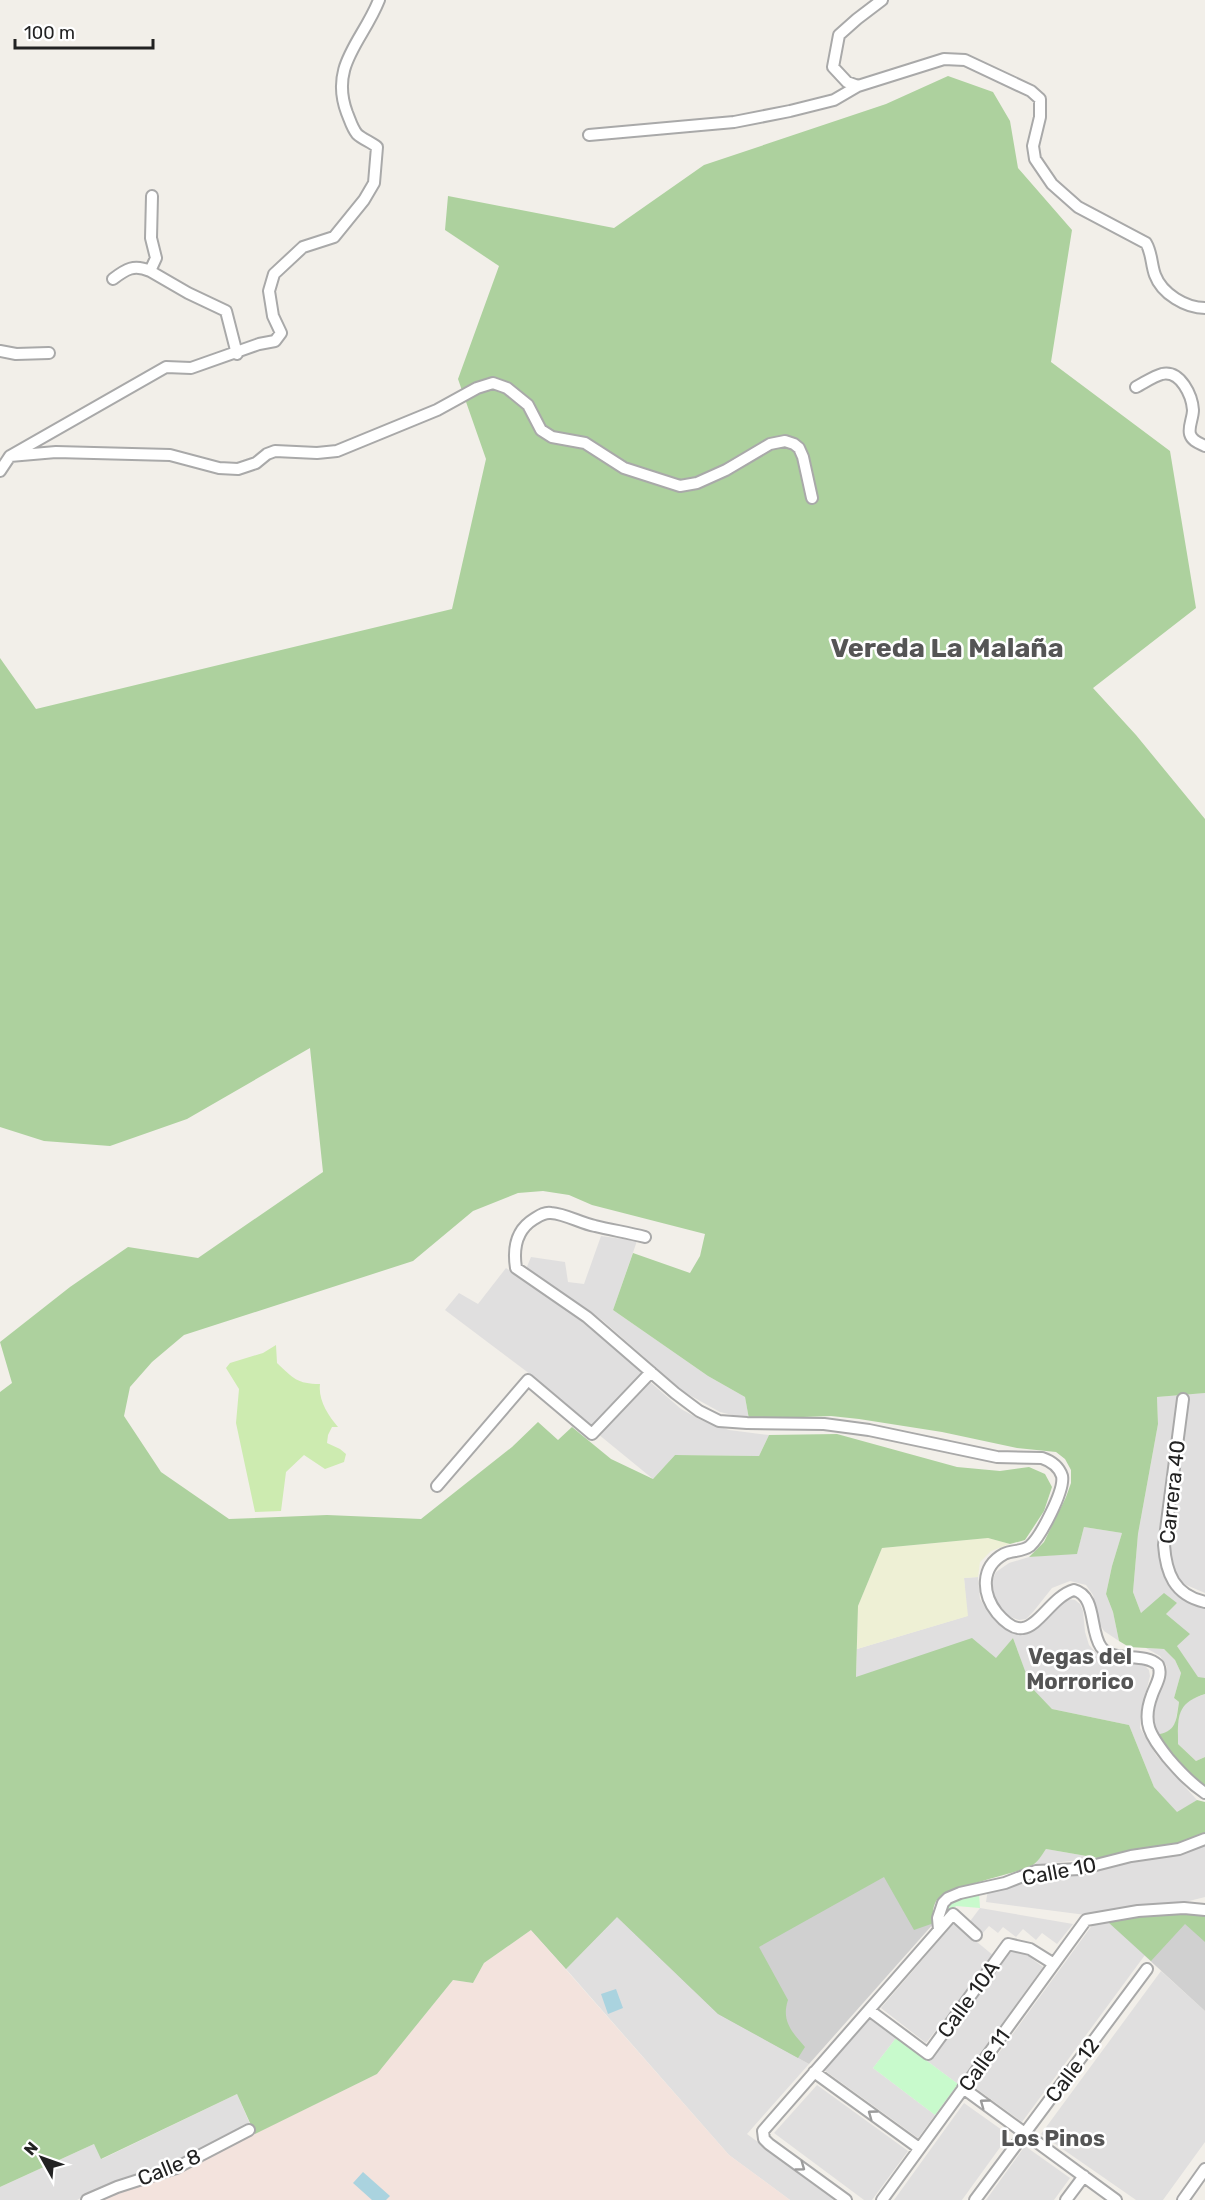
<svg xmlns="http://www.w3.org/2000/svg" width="1205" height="2200" font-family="Rubik,sans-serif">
<rect width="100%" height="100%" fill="#f2efe9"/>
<path fill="#e0dfdf" d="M601,1236L637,1241L613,1310L708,1376L745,1397L749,1419L720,1412L684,1392L602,1320L526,1269L531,1257L565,1262L568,1282L584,1284Z
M506,1268L580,1319L642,1373L592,1427L530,1374L445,1310L459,1293L478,1304Z
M649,1381L681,1409L701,1420L729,1430L769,1435L759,1456L675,1455L653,1479L598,1434Z
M1205,1393V1593L1184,1584L1170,1566L1168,1552L1188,1394Z
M1179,1395L1159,1530V1552L1161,1567L1168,1582L1179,1594L1205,1607V1678H1198L1177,1646L1166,1614L1177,1603L1141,1613L1133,1592L1138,1534L1158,1424L1157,1397Z
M1084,1527L1122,1533L1112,1566L1106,1594L1113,1612L1119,1641L1104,1631L1099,1623L1093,1595L1086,1585L1070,1581L1052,1588L1033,1612L1026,1619L1019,1620L1008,1616L999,1609L993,1598L990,1585L996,1572L1009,1563L1029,1557L1077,1553Z
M978,1577L980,1599L992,1618L1004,1627L1017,1634L1027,1633L1036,1629L1062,1602L1068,1599L1075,1600L1080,1604L1083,1611L1085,1632L1089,1645L1100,1657L1108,1661L1143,1664L1149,1670L1150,1676L1141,1712L1140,1728L1156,1755L1197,1800L1177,1813L1154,1787L1129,1725L1052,1709L1031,1688L1013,1638L996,1659L856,1678L857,1649L967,1616L964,1578Z
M1146,1648L1164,1649L1175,1660L1181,1673L1174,1698L1179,1702L1175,1725L1166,1734L1155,1735L1152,1710L1167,1667L1160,1656Z
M1205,1694V1757L1196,1761L1178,1744V1722L1181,1708L1187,1701Z
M1205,1843V1897L1181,1903L1138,1905L1107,1914L1086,1915L986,1902L988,1889L1037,1875Z
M1046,1849L1098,1858L1034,1865Z
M980,1908L1073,1924L1057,1944L1042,1933L1036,1940L1023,1929L1016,1937L1003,1927L998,1933L989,1926L982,1934L968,1924Z
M617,1917L718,2014L809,2064L747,2134L836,2200H790L729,2155L566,1969Z
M1108,1922L1145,1955L1022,2122L974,2087L1093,1924Z
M954,1923L994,1956L926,2043L881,2008Z
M1010,1948L1027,1955L1043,1967L958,2084L927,2061Z
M1161,1971L1205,2011V2142L1163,2200H1136L1041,2134Z
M871,2018L896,2038L873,2068L935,2115L918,2138L824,2070Z
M817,2085L908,2151L872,2200H864L774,2133Z
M237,2094L250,2124L173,2164L101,2187L77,2200H0V2187L94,2144L102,2159Z
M964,2103L1009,2135L962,2200H894Z
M1025,2146L1070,2178L1054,2200H986Z"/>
<path fill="#d0d0d0" d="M877,1737L950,1890L941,1895L936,1901L932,1911L934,1923L809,2064L718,2014L617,1917L566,1969L531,1930Z
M1205,1913V2011L1108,1922Z"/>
<path fill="#f3e3dd" d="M531,1930L729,2155L790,2200H98L124,2188L170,2175L377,2074L453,1980L473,1983L484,1963Z"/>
<path fill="#eef0d5" d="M988,1538L1010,1544L991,1551L980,1562L978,1577L964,1578L968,1616L857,1649L858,1606L882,1548Z"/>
<path fill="#cdebb0" d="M276,1345L277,1363C293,1378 297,1384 320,1384C318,1400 328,1415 338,1427H332L328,1435L327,1443L340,1449L346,1454L344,1462L325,1469L304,1455L286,1472L281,1511L255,1512L236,1423L239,1389L226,1368L230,1363L263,1353Z"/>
<path fill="#add19e" d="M948,76L993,92L1010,121L1018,168L1072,230L1051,362L1170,451L1196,608L1093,688L1136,735L1205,819V1393L1157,1397L1158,1424L1138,1534L1133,1592L1141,1613L1164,1593L1177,1603L1166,1614L1190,1634L1177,1646L1198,1677L1205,1678V1694C1176,1703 1178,1717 1178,1744L1196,1761L1205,1757V1786L1183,1770L1155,1735C1177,1732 1176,1721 1179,1702L1174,1698L1181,1673L1175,1660L1164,1649L1129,1647L1119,1641L1113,1612L1106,1594L1112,1566L1122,1533L1084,1527L1077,1554L1029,1557L1044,1542L1066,1497L1071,1483V1470L1065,1459L1056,1452L1017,1448L942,1432L859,1419L831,1416L749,1419L745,1397L708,1376L613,1310L633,1253L690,1273L700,1256L705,1234L592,1205L569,1195L543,1191L518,1193L473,1211L413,1261L184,1335L152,1362L130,1387L124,1416L161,1472L229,1519L327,1515L421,1519L512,1447L538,1422L558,1440L572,1427L611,1459L653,1479L675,1455L759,1456L769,1435L837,1434L957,1467L1000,1471L1029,1467L1045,1474L1052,1487L1044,1511L1025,1540L1010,1544L988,1538L882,1548L858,1606L856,1677L972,1638L996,1658L1013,1638L1031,1687L1052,1709L1129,1725L1154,1787L1177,1812L1197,1800L1205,1802V1835L1180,1844L1098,1858L1046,1849C1042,1855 1037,1863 1031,1866C1012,1875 943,1888 936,1901C932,1908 933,1915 934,1923L914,1930L884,1877L759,1947L788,2000C781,2021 792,2032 805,2047L798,2058L718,2014L617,1917L566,1969L531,1930L484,1963L473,1983L453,1980L377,2074L255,2134L237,2094L101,2159L94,2144L0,2187V1392L12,1383L0,1342L70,1287L128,1247L198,1258L323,1172L310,1048L187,1119L110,1146L44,1141L0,1127V658L36,709L452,609L486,459L458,379L499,266L445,230L448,196L614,228L704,165L886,104Z
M1205,1913V1942L1185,1924L1151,1961L1108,1922L1148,1915Z"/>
<path fill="#c8facc" d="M979,1893L980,1908L956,1906L944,1919V1909L952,1900Z
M896,2038L958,2084L935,2115L873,2068Z"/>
<path fill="#aad3df" d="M616,1989L623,2008L608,2014L601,1994Z
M363,2172L390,2196L386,2200H372L353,2183Z"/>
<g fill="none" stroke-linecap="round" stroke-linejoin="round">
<defs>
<path id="minor" d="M882,0L857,19L839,35L833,67L847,82L858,86L944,59L965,60L1031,91L1040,99V117L1033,146L1035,159L1052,184L1078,207L1146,243C1152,253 1151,264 1155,275C1162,294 1186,308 1205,308
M589,135L734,122L790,111L834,100L858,86
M152,196L151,238L156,258L150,271L188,293L226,311L237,354
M113,279C126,269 134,264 150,271
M0,351L16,354L49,353
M1136,387C1144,383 1154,376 1162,374C1181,370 1192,396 1193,410C1193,418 1188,427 1190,434C1192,441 1199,443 1205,446
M10,456L56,452L170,455L219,468L238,469L256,463L267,454L275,451L317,453L337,451L437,410L477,388L493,383L507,388L528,405L541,430L552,437L585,443L624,468L680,486L697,483L726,470L770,444L785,441L794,444L799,448L803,457L812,498
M0,471L10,456L166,367L191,368L259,344L275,341L281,333L273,316L269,291L274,274L303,247L334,237L364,200L374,183L377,147C371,142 362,139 357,134C352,128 350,120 347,113C329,65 363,41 379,0
M645,1237C629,1233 612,1230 595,1226C580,1223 566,1214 551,1213C544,1212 539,1216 534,1219C516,1230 513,1249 516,1268L587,1317L675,1393L699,1411L719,1421L747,1423L824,1424L869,1430L997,1457L1042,1458C1051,1461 1059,1467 1062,1476C1065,1490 1041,1536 1030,1546C1022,1552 1012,1550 1004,1554C980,1567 982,1594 997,1613C1003,1620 1013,1630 1023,1628C1039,1626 1053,1596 1074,1590C1097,1596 1089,1630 1101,1647C1114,1664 1143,1651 1158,1665C1163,1675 1155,1686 1152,1695C1141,1724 1151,1736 1168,1758C1180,1772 1190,1783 1205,1793
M1183,1399L1164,1545C1166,1573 1174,1595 1205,1602
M437,1486L528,1380L592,1434L651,1372
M939,1930L938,1918L943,1903L948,1898L960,1893L1005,1883L1036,1871L1080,1869L1131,1856L1179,1849L1205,1839
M869,2010L928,2054L1008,1944L1030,1949L1054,1964
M814,2072L919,2148
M963,2088L1116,2200
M87,2200L117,2187L176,2168L249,2130
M846,2200L769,2144L764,2139L763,2131L953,1914L976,1935
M882,2200L1086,1920L1138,1911L1184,1908L1205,1910
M975,2200L1147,1969
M1066,2200L1084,2176
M1183,2200L1205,2169"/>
</defs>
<use href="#minor" stroke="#a9a9a9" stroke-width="14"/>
<use href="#minor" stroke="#fff" stroke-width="10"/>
</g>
<defs><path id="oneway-chevron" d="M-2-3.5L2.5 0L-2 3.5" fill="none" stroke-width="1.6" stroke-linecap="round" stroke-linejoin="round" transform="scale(1.5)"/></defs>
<g stroke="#9c9c9c">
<use href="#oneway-chevron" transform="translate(984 2103) rotate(-144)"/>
<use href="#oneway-chevron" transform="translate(872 2114) rotate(-144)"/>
<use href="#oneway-chevron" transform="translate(801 2167) rotate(36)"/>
</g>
<g text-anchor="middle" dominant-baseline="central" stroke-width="5" stroke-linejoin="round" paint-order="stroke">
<g font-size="21" fill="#222" stroke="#fff">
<text transform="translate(1172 1492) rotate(-84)">Carrera 40</text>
<text transform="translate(1059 1871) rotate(-11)">Calle 10</text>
<text transform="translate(968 1999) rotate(-54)">Calle 10A</text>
<text transform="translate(984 2060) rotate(-54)">Calle 11</text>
<text transform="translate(1072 2070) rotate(-53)">Calle 12</text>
<text transform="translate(169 2167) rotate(-22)">Calle 8</text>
</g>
<g font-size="22" font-weight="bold" fill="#555" stroke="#fff">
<text x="1080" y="1656">Vegas del<tspan x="1080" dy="25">Morrorico</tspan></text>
<text x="1053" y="2138">Los Pinos</text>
</g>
<g font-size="27" font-weight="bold" fill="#555" stroke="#fff">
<text x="947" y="648">Vereda La Malaña</text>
</g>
</g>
<g transform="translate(42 2158) rotate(310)" stroke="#ffffff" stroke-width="4.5" paint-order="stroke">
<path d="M0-4.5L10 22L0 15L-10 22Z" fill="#222222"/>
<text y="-9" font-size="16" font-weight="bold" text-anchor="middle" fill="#222222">N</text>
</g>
<path d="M15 39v9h138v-9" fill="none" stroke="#222222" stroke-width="3"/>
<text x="24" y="39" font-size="18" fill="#222222" stroke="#ffffff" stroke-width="4.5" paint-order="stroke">100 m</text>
</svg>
